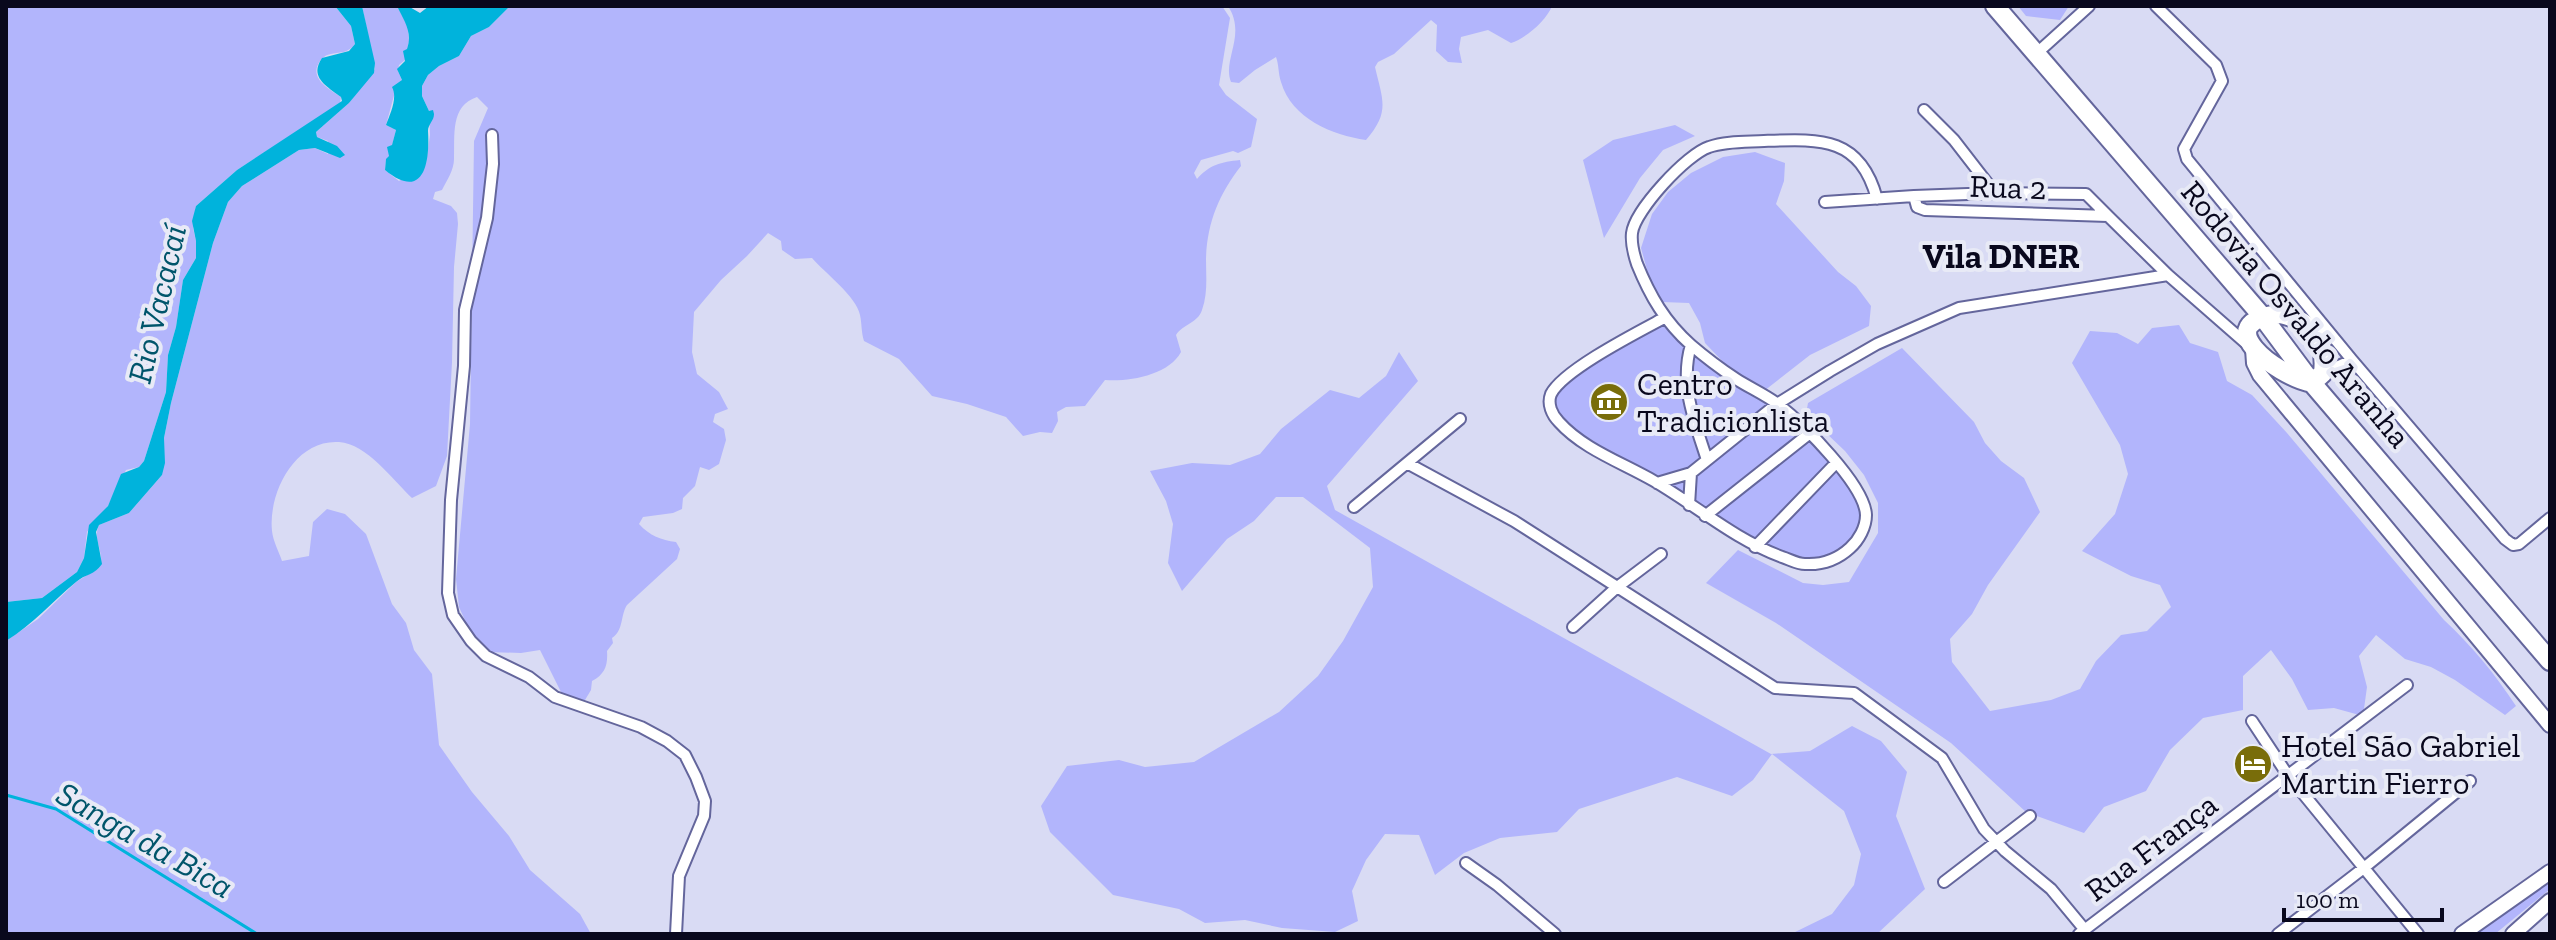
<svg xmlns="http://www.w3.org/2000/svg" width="2556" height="940" font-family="'Zilla Slab',serif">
<rect width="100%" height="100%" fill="#d9dbf4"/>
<path fill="#b2b5fc" d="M6,6H335L351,26L355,44C348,53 342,52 331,54C325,55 324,57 320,61C308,78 329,89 341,97L340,104L237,170L196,206L193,228L196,241V258L183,280L176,327L168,355L166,392L144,461L139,467L126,470L108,506L87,532L84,558L77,572L42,598L6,602Z
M362,6H397L408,27L409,41L405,60L399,65L398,71L402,80L395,92L386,125L396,130L389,157L386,160L385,170L399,181L426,163L430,135L429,111L422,96V86L428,75L439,66L459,56L471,36L489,27L510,6H1222L1230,18L1219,85L1226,95L1257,119L1251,147L1238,153L1233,151L1201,160L1194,173L1197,179C1209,165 1221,162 1240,160L1241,166C1219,194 1207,223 1206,259C1206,276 1208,293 1202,310C1198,323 1183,324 1176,335L1181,352C1169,375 1129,382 1105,380L1085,406L1066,407L1057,412L1058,421L1052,433L1040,432L1023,436L1006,417L967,404L932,396L899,359L864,341C861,331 862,324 860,315C857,297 824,272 812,258L795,259L782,250L781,241L768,233L747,256L721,280L694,312L692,352L697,374L719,392L728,409L715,414L713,422L724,429L726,440L719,464L709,470L700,467L695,486L683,498L682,509L673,513L643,517L639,524C650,536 661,540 676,542L680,549L677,559L627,605C620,616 624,630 612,638L613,643L607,651C608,665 605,674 592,681L591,690L585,700L577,701L563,696L540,650L521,653L488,652L472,636L459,607L456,579L470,424L474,141L488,108L477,97C450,106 455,135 454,159C454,170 447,180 442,190L435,192L433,199L451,206L457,213L458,224L454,267L452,362L447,456L436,486L412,498C393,480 367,444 339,442C295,439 268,493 272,531C273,541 279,552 282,561L309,556L313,522L327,509L345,514L366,534L392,604L406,623L414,650L432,674L439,745L472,792L509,836L530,870L580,914L591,934H6V641L38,619L76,582L100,567C105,553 92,539 99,525L129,513L162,475L164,438L171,403L213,243L228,202L242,186L299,150L315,148L328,154V141L317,137L316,132L349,103L375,69Z
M1228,6H1552C1546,21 1526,38 1511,43L1488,30L1461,37L1459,49L1462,63L1448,62L1436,51L1437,25L1431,20L1394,54L1378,62L1375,67C1383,101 1390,112 1366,140C1332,135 1292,119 1281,82C1278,73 1279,65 1276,57L1255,70L1239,83L1231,82C1222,60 1247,35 1228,6Z
M2018,6H2069L2060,20L2026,16Z
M1675,125L1695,136L1663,150L1640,178L1604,238L1583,160L1613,140Z
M1755,152L1785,163L1784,181L1776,204L1838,272L1856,286L1871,306L1869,326L1810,355L1764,391L1728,367L1705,343L1700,323L1689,303L1662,302L1649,277L1641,248L1652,214L1668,192L1691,173L1723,157Z
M1664,318L1691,345L1777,404L1851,481L1866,513L1863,530L1831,561L1803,565L1755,547L1558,422L1551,395L1564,379Z
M2179,325L2190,343L2218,352L2227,381L2252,395L2287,433L2444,620C2472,646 2495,674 2516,706L2505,715L2455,680L2431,667L2405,659L2376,635L2359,656L2367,687L2363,716L2334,708L2308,710L2292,679L2271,650L2243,676V710L2203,718L2170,750L2146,791L2104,807L2084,833L2026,812L1951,743L1776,623L1706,583L1738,550L1803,583L1823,585L1849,582L1878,533V503L1864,475L1845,451L1806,414L1808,403L1902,348L1974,422L1985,443L2001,461L2024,478L2040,512L1988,585L1972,614L1950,639L1952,662L1990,711L2051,700L2080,689L2096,661L2121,635L2147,631L2171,607L2160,585L2131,576L2082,551L2115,514L2128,474L2120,445L2072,363L2090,331L2117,333L2138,344L2152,328Z
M1399,352L1418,381L1327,486L1335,510L1771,754L1810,751L1852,726L1881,741L1907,772L1896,816L1925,889L1877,934H1791L1832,914L1854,885L1861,854L1844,811L1772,754L1753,780L1732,796L1677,777L1579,809L1557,832L1500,838L1464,853L1435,875L1419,835L1385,834L1366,860L1352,891L1358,921L1335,932L1282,928L1245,920L1205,923L1179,909L1113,895L1050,832L1041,806L1067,766L1119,760L1145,767L1194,762L1279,712L1318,676L1343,641L1373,587L1370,548L1303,497H1276L1254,521L1227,539L1182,591L1168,563L1173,524L1166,501L1150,471L1192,463L1230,465L1260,454L1281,429L1330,390L1359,398L1386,376Z
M2550,877V889L2495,934H2475Z"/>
<path fill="#00b3dc" d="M335,6H362L375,63L374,73L349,103L316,132L317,137L337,146L345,155L340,158L315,148L299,150L242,186L228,202L213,243L171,403L164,438L165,463L162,475L129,513L99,525L96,532L102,564C95,575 85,574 76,582C52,602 33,624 6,641V602L42,598L77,572L84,558L89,525L108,506L121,474L139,467L144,461L166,392L168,355L176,327L183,280L196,258V241L192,221L196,206L237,170L342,101L341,97C326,86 309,77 322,58L349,51L355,44L351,26Z
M397,6H408L420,13L429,6H510L489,27L471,36L459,56L439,66L428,75L422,86V96L429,111L433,110L434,114C434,121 428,124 428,131C430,162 424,202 385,170L386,159L389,156L387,147L392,145L396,130L386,125C390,114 398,98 392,87L402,80L397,69L405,61L403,51L407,49C413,32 404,21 397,6Z"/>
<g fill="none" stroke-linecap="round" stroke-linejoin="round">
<path stroke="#00b3dc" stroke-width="3" d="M6,795L56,809L257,934"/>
<defs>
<path id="street" d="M2156,6L2216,65L2222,81L2184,149L2187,159L2352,360L2505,539L2513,545L2519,544L2550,518
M2037,53L2089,6
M1924,110L1954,140L1995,193
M492,135L493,164L487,218L465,310L464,366L451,500L448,593L453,615L471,641L486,656L529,677L555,697L641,727L667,741L685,755L696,777L705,801L704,816L679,876L676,934
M1914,196L1995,193L2086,194L2108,216
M1825,202L1914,196L1917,207L1925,210L2108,216L2168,275L2248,345
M1664,318C1638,332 1563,370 1551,394C1547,404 1552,415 1559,422C1583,449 1623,463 1654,481C1697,506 1734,539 1782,557C1789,559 1797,564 1805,564C1822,565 1838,559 1850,548C1859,540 1866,527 1866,515C1865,485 1802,423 1779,405C1766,395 1750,388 1736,379C1721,369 1705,357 1691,345C1665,322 1650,296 1637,264C1634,255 1631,242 1632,233C1635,210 1687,154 1709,147C1726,141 1746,142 1764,141C1820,139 1860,136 1877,199
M1691,345C1679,385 1695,422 1707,460
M2323,373L2352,360
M1407,463L1514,521L1775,688L1854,693L1942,758L1984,829L2005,851L2051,889L2085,930
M1657,483L1691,473L1777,404L1830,371L1877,344L1959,308L2168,275
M1689,505L1691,473
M1354,507L1460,419
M1705,516L1810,433
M1755,547L1836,463
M1573,627L1616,588L1661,554
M2252,721L2287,774L2418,934
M1466,863L1497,885L1555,934
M1944,882L2030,816
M2079,934L2407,685
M2278,934L2365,867L2470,781"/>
<path id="secondary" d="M2253,349L2254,363L2260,375L2550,725
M2462,934L2550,872
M2513,934L2550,901"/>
<path id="highway" d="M1995,6L2262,316L2312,383L2550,661
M2280,314C2311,320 2327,341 2323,373L2312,383C2275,375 2206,322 2280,314Z"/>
</defs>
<use href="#street" stroke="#64669c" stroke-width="14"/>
<use href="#secondary" stroke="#64669c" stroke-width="18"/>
<use href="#highway" stroke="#64669c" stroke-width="22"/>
<use href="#street" stroke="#fff" stroke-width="10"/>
<use href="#secondary" stroke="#fff" stroke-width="14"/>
<use href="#highway" stroke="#fff" stroke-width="18"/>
</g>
<defs>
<symbol id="museum-disc" viewBox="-11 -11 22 22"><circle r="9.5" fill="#796d0a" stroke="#e8eaf6"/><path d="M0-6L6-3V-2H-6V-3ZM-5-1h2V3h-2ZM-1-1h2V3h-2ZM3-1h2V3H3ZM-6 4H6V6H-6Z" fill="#fff"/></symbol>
<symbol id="hotel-disc" viewBox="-11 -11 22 22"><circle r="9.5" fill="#796d0a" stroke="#e8eaf6"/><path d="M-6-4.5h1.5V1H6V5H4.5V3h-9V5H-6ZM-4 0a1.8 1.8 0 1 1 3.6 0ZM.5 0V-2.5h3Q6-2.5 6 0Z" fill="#fff"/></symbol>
</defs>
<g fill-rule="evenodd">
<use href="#museum-disc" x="1587" y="380" width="44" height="44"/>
<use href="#hotel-disc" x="2231" y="742" width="44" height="44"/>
</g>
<g text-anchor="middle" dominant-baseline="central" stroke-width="8" stroke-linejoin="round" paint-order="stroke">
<g font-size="32" fill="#09081d" stroke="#e8eaf6">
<text transform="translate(2008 187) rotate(2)">Rua 2</text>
<text transform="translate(2296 314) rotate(50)">Rodovia Osvaldo Aranha</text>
<text transform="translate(2151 847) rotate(-37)">Rua França</text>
</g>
<g font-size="32" fill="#09081d" stroke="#e8eaf6" text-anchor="start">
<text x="1637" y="384">Centro<tspan x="1637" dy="37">Tradicionlista</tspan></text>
<text x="2281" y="746">Hotel São Gabriel<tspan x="2281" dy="37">Martin Fierro</tspan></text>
</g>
<g font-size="34" font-weight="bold" fill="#09081d" stroke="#e8eaf6">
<text x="2001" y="256">Vila DNER</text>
</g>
<g font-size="34" font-style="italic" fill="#00556b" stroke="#e8eaf6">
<text transform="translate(157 304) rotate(-77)">Rio Vacacaí</text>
<text transform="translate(145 840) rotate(30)">Sanga da Bica</text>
</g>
</g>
<rect width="2556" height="940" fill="none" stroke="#09081d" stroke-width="16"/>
<path d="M2284 908v12h158v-12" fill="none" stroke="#09081d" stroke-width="4"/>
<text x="2296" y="908" font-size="24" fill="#09081d" stroke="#e8eaf6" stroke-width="6" paint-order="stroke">100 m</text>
</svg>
